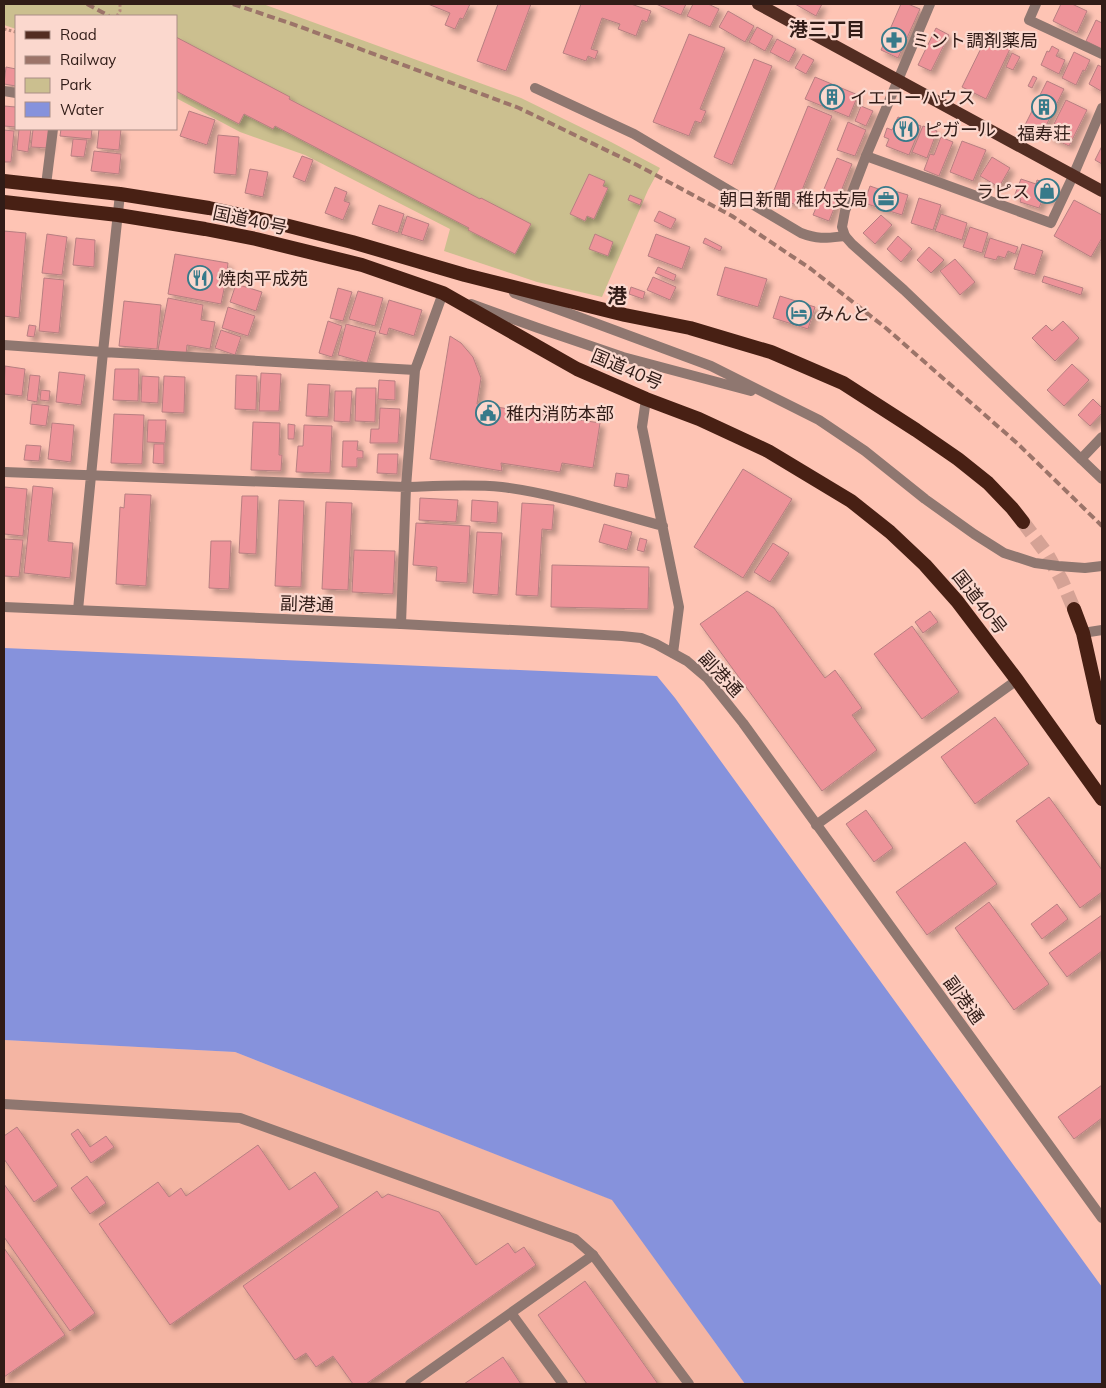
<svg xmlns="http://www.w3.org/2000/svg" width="1106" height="1388" font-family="Mulish,'Noto Sans JP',sans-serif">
<defs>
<filter id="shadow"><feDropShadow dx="4.5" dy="4.5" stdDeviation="2.5" flood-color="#0004"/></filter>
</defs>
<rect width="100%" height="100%" fill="#fec4b4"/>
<path fill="#f4b5a3" d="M4,1040L235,1052L613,1200L745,1384H4Z"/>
<path fill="#cbbf8f" d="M4,4H263L521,98L611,142L660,168L648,190L602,297L537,282L444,251L450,229L305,155L240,132L176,98V16H16V29L4,25Z"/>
<path fill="#8692dc" d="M4,648L657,676L675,698L1102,1287V1384H745L612,1200L235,1052L4,1040Z"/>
<path fill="#ee9399" stroke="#b77f81" filter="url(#shadow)" d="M428,4H470L463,19L460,18L455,29L445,25L450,13Z
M498,4H531L506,71L477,61Z
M581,4H631L651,11L647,22L642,20L636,36L618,29L620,24L602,18L591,49L598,51L595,59L588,56L586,61L563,53Z
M656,4H686L681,15Z
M693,4H708L719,9L710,27L687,16Z
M795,4H822L816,16Z
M901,4H908L920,9L898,58L881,50Z
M1061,4H1072L1087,11L1077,33L1053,21Z
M728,11L754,26L745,42L719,27Z
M1096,20L1102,23V49L1086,41Z
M757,27L773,36L765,51L749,42Z
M936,28L949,35L931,71L918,65Z
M689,34L725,48L700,109L706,111L701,123L695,121L689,136L653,122Z
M176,37L290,97L289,99L480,199L481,198L531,224L515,254L468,230L469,228L275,126L273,129L244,114L239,124L176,91Z
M986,38L1010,49L986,99L962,87Z
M777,39L796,49L789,62L770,52Z
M1052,46L1059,50L1056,56L1065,60L1059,74L1041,65L1047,51L1049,52Z
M1074,52L1090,60L1085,71L1083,70L1076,85L1062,78Z
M1012,53L1020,57L1013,70L1006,67Z
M803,54L814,60L806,74L795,68Z
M754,59L772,66L732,165L714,157Z
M1098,65L1102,67L1101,91L1089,84Z
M6,67L16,69V86L4,84Z
M1033,76L1037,78L1032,88L1028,86Z
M815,77L858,95L849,117L805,99Z
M1047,81L1064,89L1042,134L1025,125Z
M1066,100L1087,110L1069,146L1048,136Z
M4,106L16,107V127L4,126Z
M808,106L832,116L796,205L772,195Z
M861,106L873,111L866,126L855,121Z
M189,111L215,120L207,145L180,136Z
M898,117L921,126L909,155L886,146L889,139L884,137L887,128L892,130Z
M848,122L866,130L855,156L837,150Z
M923,126L937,131L927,158L912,152Z
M19,129H31L28,152L17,150Z
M33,129H50L48,148L31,147Z
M61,129H92L91,139L60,136Z
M99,129H121L119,150L97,148Z
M4,130L14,131L11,162H4Z
M218,135L239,137L236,175L214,173Z
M941,137L953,142L939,176L924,170L930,154L934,155Z
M73,139L87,140L84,157L71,156Z
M962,141L986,150L973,181L950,172Z
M1102,146V164L1095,160Z
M94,151L121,154L119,174L91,171Z
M302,156L313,160L305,182L293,177Z
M992,157L1010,168L999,187L980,176Z
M837,158L852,164L829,221L813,215Z
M250,169L268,172L263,197L245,193Z
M589,174L605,181L603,186L608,188L594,219L587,216L585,221L570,214Z
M1021,179L1036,184L1037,180L1056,186L1051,200L1043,198L1039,208L1020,202L1021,199L1014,197Z
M870,186L887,192L888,189L908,195L902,215L864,203Z
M335,187L347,192L344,201L350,203L343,220L325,213Z
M630,195L642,200L640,205L628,200Z
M919,198L941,205L933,230L911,223Z
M1074,200L1102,215V238L1091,257L1054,236Z
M379,205L404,214L398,233L372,224Z
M659,211L676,219L671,229L654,221Z
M941,214L967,223L962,240L935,231Z
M881,215L892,225L875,244L863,233Z
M407,216L429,224L423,241L401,234Z
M970,227L988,233L982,253L963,247Z
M4,231L26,233L19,318L4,316Z
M47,234L67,237L62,275L42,273Z
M595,234L613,242L608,256L589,249Z
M656,234L690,247L682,269L648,256Z
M898,236L912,249L901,262L887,249Z
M76,238L95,240L94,267L73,265Z
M705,238L722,247L720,251L703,243Z
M990,238L1018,247L1015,254L1008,251L1005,258L998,256L996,260L984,257Z
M1022,244L1043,251L1035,275L1014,269Z
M929,247L944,260L931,273L917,260Z
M175,254L228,263L227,272L234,273L232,285L225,284L221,304L168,294Z
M955,259L975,282L960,295L940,271Z
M658,267L676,275L674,281L655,273Z
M725,267L767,279L758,307L717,295Z
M1044,276L1083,288L1081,295L1042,282Z
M653,277L676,287L670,300L647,290Z
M44,278L64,280L59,333L39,331Z
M236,284L262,292L256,311L230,302Z
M631,287L645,292L643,299L629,294Z
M338,288L352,292L343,321L330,318Z
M358,291L383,298L375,326L349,319Z
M780,296L815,307L808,329L773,318Z
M168,298L203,305L201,320L215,322L210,349L187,345L186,355L158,350Z
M389,300L422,310L414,336L389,328L387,335L379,333Z
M124,301L161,305L157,349L119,346Z
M228,307L255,316L248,336L222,328Z
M328,321L342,326L332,357L319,353Z
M1063,321L1079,338L1055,361L1032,338L1046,325L1052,331Z
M346,324L376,332L367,363L338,355Z
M29,325L36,326L34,337L27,336Z
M221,330L241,337L235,355L215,348Z
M450,336L461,343L473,357L481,378L477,404L600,423L593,468L562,463L560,472L501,463L502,471L430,459Z
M1072,364L1089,380L1064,406L1047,390Z
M5,366L25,369L22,396L4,394Z
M115,369H139L138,401L113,400Z
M59,372L85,375L81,405L56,402Z
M261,373L281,374L279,411H259Z
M30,375L40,376L37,402L27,400Z
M236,375L257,376L256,410L235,409Z
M142,376L159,377L158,403L141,402Z
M164,376L185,377L184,413L162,412Z
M379,380L395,381V400L378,399Z
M308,384L330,385L328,417L306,416Z
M356,388H376L375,422L355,421Z
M41,390L50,391L49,401L40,400Z
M335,391H352L350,422L334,421Z
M1093,399L1102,408V413L1090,426L1078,415Z
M32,404L49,406L46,426L30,424Z
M380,408L400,409L398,443H370L371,429H379Z
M114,414L144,415L142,464L111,463Z
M148,420H166L165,443L147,442Z
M253,422L280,423L279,455H282L281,471L251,470Z
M52,423L74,425L71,462L48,459Z
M288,424L295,425L294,439H288Z
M304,425L332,426L330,473L296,472L298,446H303Z
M343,441H358L357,450L363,451V458H357V467H342Z
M154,444H164V464L153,463Z
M26,445L41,446L39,461L24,460Z
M378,454H398L397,474L377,473Z
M743,469L792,499L743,578L694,547Z
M616,473L629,475L627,488L614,486Z
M33,486L53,488L48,541L73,543L70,578L24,573Z
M4,487L27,489L23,536L4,534Z
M125,494L151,495L146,586L116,584L120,507L124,508Z
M242,496H258L256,554L239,553Z
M420,498L458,500L456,522L419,520Z
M279,500L304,501L301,587L275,586Z
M472,500L498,502L497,523L471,521Z
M326,502L352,503L348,590L322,589Z
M522,503L554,505L552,530L542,529L538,596L516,595Z
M416,523L470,526L467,583L436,581L437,567L413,565Z
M604,524L632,532L627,550L599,542Z
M477,532L502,533L498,595L473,593Z
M640,538L647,540L644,552L637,550Z
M4,539L23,540L19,577L4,576Z
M211,541H231L229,589L209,588Z
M773,543L789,553L770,582L754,572Z
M354,550L395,551L393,594L352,592Z
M552,565L649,567L648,609L551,607Z
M747,591L774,608L825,678L835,670L862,708L852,715L877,750L822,791L700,624Z
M930,611L938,622L923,633L915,622Z
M912,626L959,692L922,719L874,654Z
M995,717L1029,764L975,804L941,757Z
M1049,797L1102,870V892L1080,908L1016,821Z
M866,810L893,848L874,862L846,824Z
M965,842L997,884L927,935L896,892Z
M989,902L1049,984L1014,1010L955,928Z
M1057,904L1068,919L1042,939L1031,924Z
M1102,915V951L1067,977L1049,953Z
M1102,1085V1118L1074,1139L1058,1117Z
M17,1127L58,1186L34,1202L4,1159V1136Z
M78,1129L90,1147L106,1136L114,1147L91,1163L71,1134Z
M258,1145L289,1190L315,1172L339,1207L170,1325L99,1224L158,1182L169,1197L181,1188L186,1196Z
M87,1176L106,1203L90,1214L71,1188Z
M4,1184L95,1313L70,1331L4,1237Z
M377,1191L382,1198L388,1194L439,1212L476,1265L508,1243L515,1253L524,1247L536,1265L366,1384H353L333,1356L316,1367L306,1353L295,1360L243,1286Z
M4,1248L65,1335L4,1377Z
M585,1281L658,1384H587L538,1315Z
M503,1357L521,1384H464Z"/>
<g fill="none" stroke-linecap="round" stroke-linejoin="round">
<path stroke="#d5a295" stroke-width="14" stroke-dasharray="14 7" stroke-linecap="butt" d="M1023,522L1047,554L1062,581L1074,609"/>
<path stroke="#b78a7d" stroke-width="3" stroke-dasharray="2.5 2.5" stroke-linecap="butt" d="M117,16L120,11V4
M4,29L16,32"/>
<path stroke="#8f7770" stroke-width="10" d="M1036,4L1029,20L1102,54
M898,80L930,4
M535,88L634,134L801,233C819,240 827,238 845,236
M4,91L16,93
M866,156L1051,223L1073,176L1102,108
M46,185L53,129
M4,345L103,352L415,370
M646,399L642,427L679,607L673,653
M1081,459L1102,437
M4,472L406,487C438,486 471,484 502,487C557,494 610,512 663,526
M78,610L103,352L120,194
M401,624L406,487L415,370L443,293
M1083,633L1102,630
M816,825L1017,680
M4,1104L240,1118L575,1239L593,1255L689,1384"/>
<path stroke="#8f7770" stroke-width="10" d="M898,80L866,156L845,211L842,227L845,236L852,244L904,290L1102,479
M514,293L711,366L819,420L865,451L925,499L974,534L1004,553L1035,563L1058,566L1085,568L1102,566
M471,304L538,328L623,357L751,391
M4,607L401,624L622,636L641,638L656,644L687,661L707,678L743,723L1102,1218
M511,1313L563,1384
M410,1384L593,1255"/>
<path stroke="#532d22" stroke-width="12" d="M758,4L1102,191"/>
<path stroke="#482014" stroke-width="14" d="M4,181L120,194L209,208L269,221L352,242L465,275L625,315L690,328L771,352L843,383L916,430L958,459L988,483L1012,508L1023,522
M4,202L118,215L205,229L256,239L362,265L443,293L577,369L646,399L699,419L768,451L851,501L890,532L925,565L957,601L1017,680L1102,799
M1074,609L1083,633L1102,718"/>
<path stroke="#9c7469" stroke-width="4" stroke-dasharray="8 4" stroke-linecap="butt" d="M87,4L109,16
M233,4L301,27L519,108L637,165L732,216L811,269L887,329L1018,444L1102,526"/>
</g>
<defs>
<symbol id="pharmacy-ring" viewBox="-11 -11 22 22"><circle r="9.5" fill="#fbd8ce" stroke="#377a8a" stroke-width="1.5"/><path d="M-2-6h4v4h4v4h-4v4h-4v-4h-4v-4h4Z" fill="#377a8a"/></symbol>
<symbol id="building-ring" viewBox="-11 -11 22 22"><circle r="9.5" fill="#fbd8ce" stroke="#377a8a" stroke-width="1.5"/><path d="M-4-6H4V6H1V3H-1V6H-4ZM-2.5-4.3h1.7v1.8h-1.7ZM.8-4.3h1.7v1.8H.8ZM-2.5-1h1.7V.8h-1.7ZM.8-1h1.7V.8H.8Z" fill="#377a8a"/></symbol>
<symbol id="restaurant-ring" viewBox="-11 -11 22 22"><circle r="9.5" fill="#fbd8ce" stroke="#377a8a" stroke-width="1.5"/><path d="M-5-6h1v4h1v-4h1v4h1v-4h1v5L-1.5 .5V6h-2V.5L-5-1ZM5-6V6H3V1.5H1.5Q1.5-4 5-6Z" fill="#377a8a"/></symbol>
<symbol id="shop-ring" viewBox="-11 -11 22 22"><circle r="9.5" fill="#fbd8ce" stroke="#377a8a" stroke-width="1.5"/><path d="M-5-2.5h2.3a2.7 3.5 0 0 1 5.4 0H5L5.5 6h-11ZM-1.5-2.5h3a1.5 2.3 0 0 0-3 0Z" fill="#377a8a"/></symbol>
<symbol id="office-ring" viewBox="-11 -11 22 22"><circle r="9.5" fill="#fbd8ce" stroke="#377a8a" stroke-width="1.5"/><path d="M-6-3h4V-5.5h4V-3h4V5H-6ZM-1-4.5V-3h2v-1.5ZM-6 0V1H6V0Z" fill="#377a8a"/></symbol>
<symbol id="hotel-ring" viewBox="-11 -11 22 22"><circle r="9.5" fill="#fbd8ce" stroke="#377a8a" stroke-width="1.5"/><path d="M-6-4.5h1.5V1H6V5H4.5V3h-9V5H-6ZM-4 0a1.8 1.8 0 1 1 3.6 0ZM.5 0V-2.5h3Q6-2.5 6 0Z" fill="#377a8a"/></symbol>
<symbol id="civic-ring" viewBox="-11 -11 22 22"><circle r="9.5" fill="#fbd8ce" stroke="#377a8a" stroke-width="1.5"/><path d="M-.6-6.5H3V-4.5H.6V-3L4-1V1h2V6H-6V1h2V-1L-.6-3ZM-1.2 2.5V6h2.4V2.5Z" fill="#377a8a"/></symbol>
</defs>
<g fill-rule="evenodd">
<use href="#pharmacy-ring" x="880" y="26" width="28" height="28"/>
<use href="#building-ring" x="818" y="83" width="28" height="28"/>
<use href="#building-ring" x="1030" y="93" width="28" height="28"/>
<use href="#restaurant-ring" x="892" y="115" width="28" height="28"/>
<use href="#shop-ring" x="1033" y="177" width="28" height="28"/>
<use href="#office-ring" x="872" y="185" width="28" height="28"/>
<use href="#restaurant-ring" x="186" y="264" width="28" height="28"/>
<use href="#hotel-ring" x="785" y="299" width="28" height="28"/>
<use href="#civic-ring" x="474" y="399" width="28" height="28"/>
</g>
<g text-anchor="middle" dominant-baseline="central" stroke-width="4.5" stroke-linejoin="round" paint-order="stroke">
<g font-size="18" fill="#311c17" stroke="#fbd8ce" text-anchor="start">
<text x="912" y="40">ミント調剤薬局</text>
<text x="850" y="97">イエローハウス</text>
<text x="924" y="129">ピガール</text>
<text x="1044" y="133" text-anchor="middle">福寿荘</text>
<text x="1030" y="191" text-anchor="end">ラピス</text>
<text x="868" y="199" text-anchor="end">朝日新聞 稚内支局</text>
<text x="218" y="278">焼肉平成苑</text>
<text x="816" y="313">みんと</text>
<text x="506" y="413">稚内消防本部</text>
</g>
<g font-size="18" fill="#311c17" stroke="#fbd8ce">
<text transform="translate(250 220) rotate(12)">国道40号</text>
<text transform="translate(627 369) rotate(23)">国道40号</text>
<text transform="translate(980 602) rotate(52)">国道40号</text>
<text transform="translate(307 604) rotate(2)">副港通</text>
<text transform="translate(721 674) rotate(47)">副港通</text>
<text transform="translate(964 1000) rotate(54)">副港通</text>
</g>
<g font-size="19" font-weight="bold" fill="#311c17" stroke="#fbd8ce">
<text x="827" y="29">港三丁目</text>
</g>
<g font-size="20" font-weight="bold" fill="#311c17" stroke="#fbd8ce">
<text x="617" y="295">港</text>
</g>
</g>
<rect width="1106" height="1388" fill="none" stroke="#311c17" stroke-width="10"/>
<rect x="15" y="15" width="162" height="115" fill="#fbd8ce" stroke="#aa8d85"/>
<rect x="25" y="31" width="25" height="8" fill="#532d22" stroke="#aa8d85"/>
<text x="60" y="40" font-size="15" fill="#311c17">Road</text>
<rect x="25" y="56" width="25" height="8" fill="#9c7469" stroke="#aa8d85"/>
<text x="60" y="65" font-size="15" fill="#311c17">Railway</text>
<rect x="25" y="78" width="25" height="15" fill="#cbbf8f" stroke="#aa8d85"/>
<text x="60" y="90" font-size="15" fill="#311c17">Park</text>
<rect x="25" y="102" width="25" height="15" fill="#8692dc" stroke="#aa8d85"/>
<text x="60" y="115" font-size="15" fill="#311c17">Water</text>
</svg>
